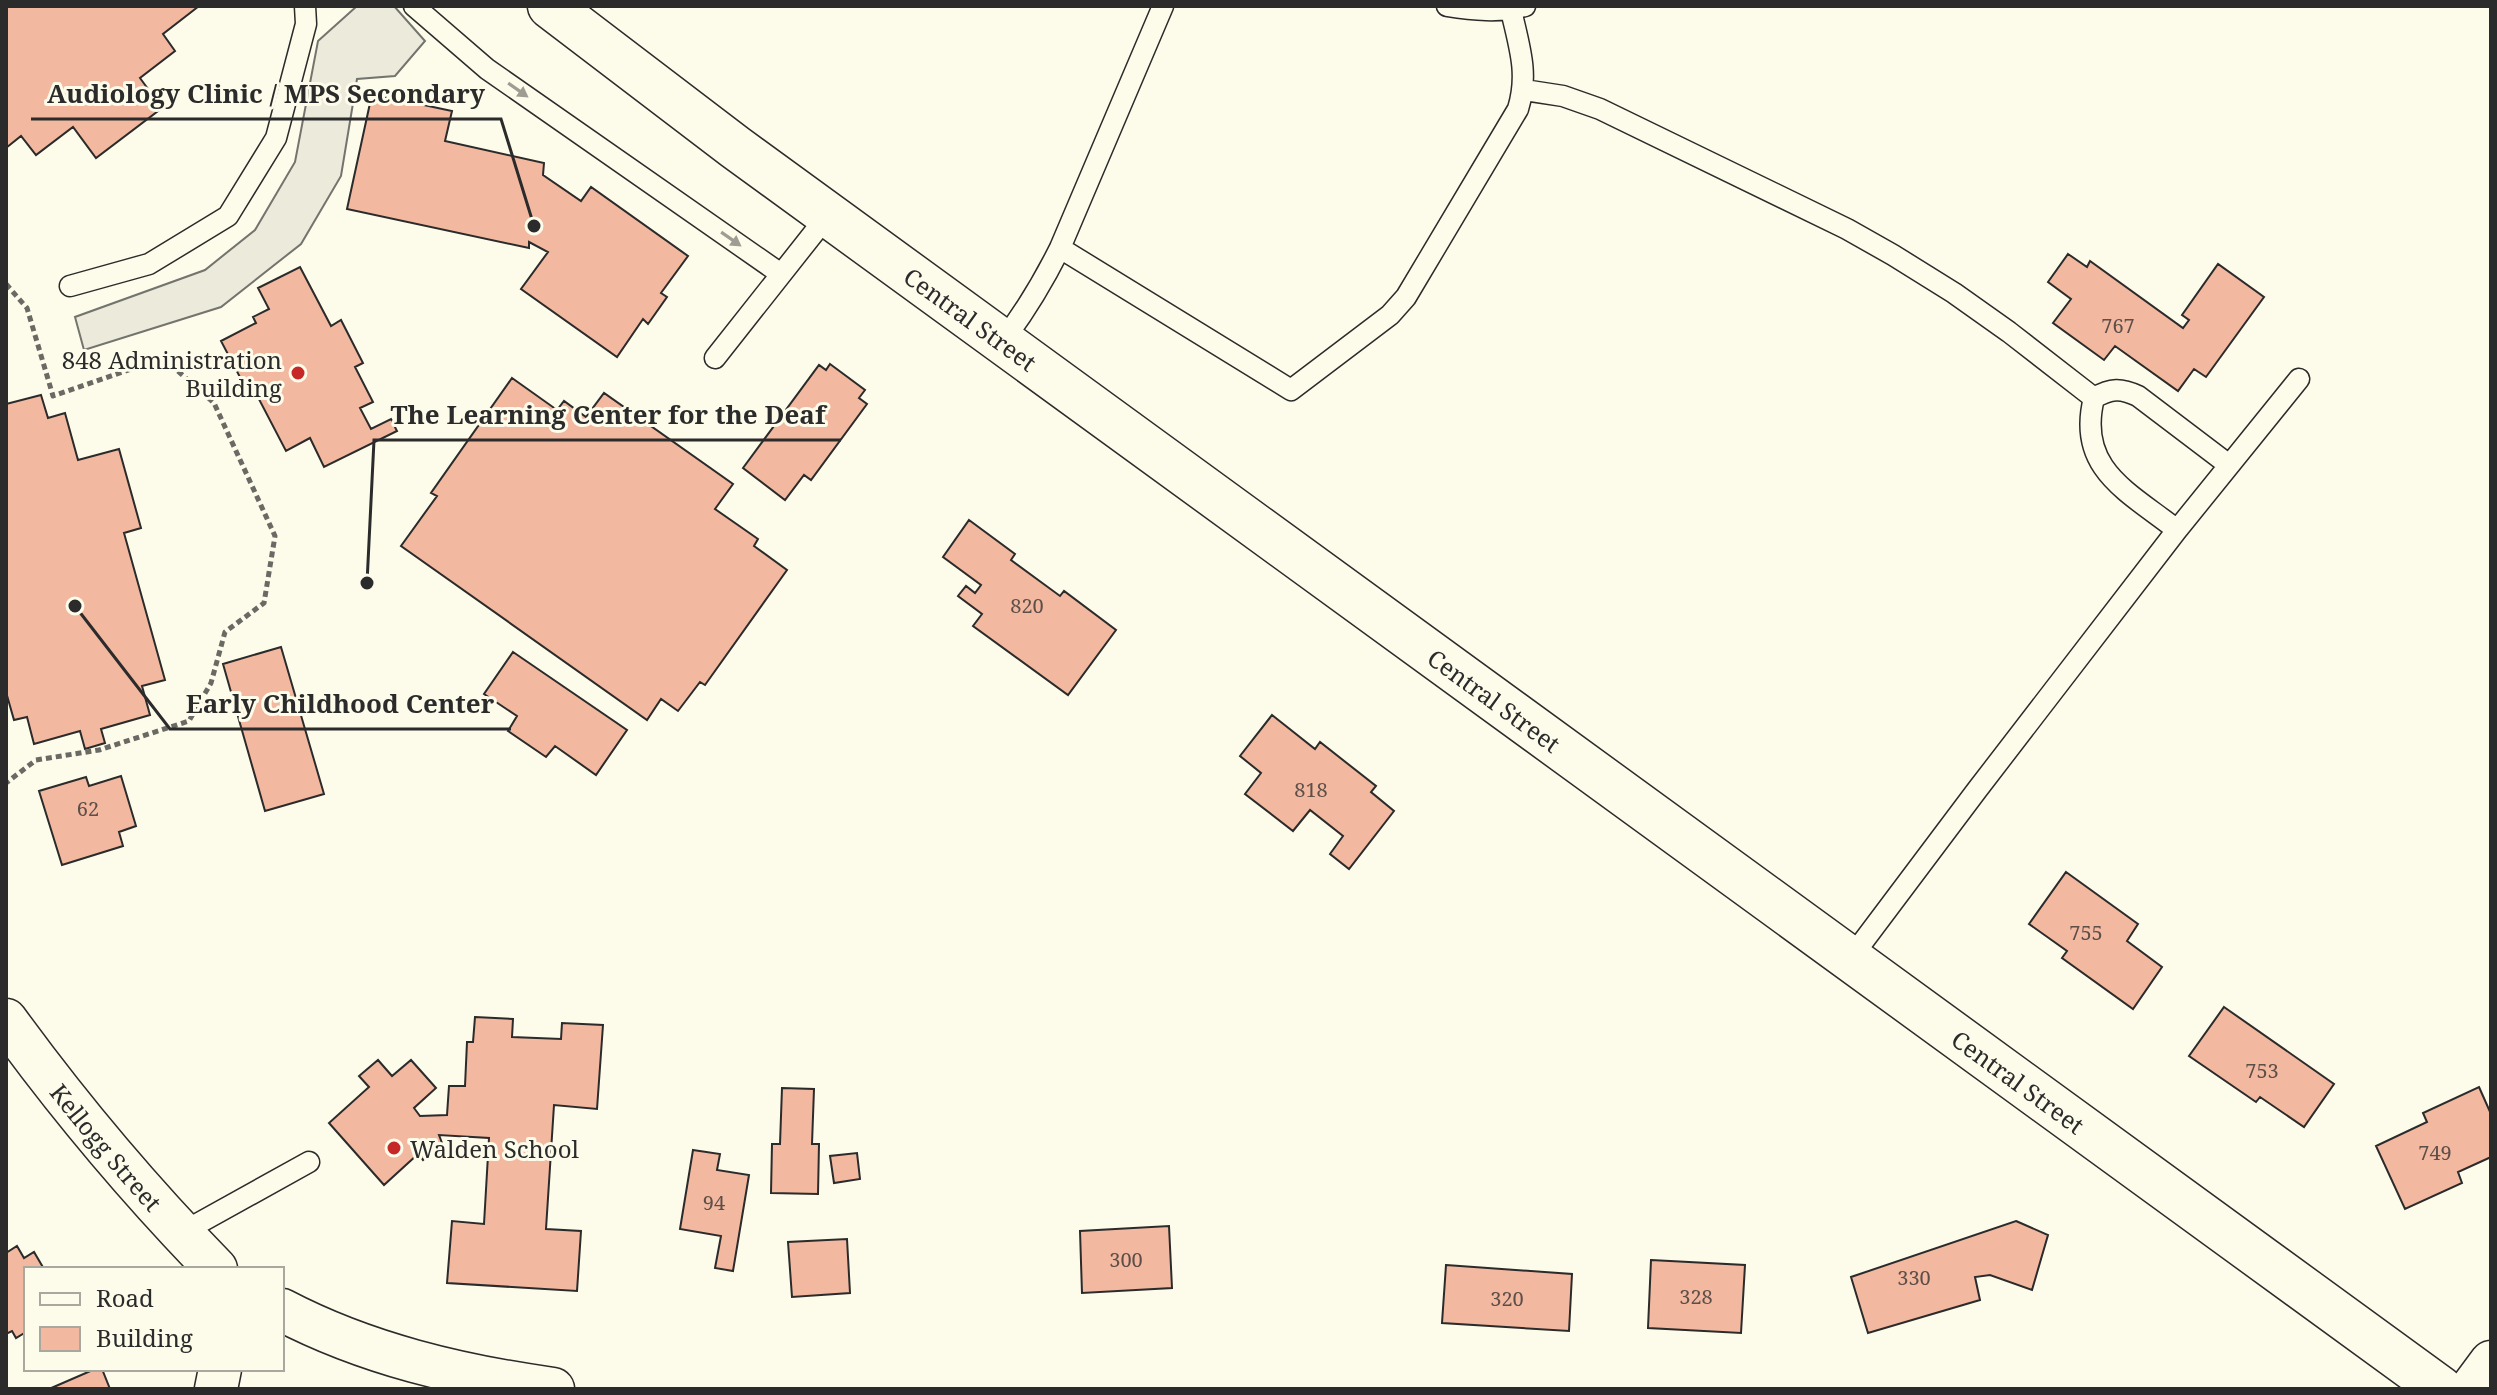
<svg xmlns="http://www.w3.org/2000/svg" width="2497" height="1395" font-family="'Noto Serif',serif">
<rect width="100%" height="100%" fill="#fdfbea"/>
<path fill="#eceadb" stroke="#74746e" stroke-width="2" d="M357,6H394L425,41L395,76L357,79L341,176L301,244L221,307L84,350L75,317L205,270L255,230L295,162L318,41Z"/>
<path fill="#f2b8a0" stroke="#2b2b2b" stroke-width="2" d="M6,6H199L163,34L175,51L140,78L162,108L96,158L73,127L36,155L21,136L6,148Z
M372,94L452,111L445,141L544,163L543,175L581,201L591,187L688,256L661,293L667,297L648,324L643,319L617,357L521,289L548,252L529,242V248L347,209Z
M2068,254L2087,267L2090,261L2183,328L2189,320L2182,315L2218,264L2264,297L2206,377L2194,369L2178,391L2115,346L2104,360L2053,323L2071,299L2048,282Z
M300,267L331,326L341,320L363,363L355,367L373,402L360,408L371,429L391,419L397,431L324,467L310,438L286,451L249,380L243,383L221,341L256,323L253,317L269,309L258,288Z
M830,364L865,390L859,398L867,404L811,480L804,475L785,500L743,468L819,365L826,370Z
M512,378L557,410L564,401L586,417L604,393L733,484L715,509L758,539L754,546L787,570L705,685L700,682L678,711L661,699L647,720L401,546L437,496L431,493Z
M41,395L48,418L65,413L78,460L119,449L141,528L124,533L165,680L142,686L150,715L101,729L105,743L85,749L80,731L34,744L27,717L14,720L6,692V404Z
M969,520L1015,554L1011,560L1060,596L1064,591L1116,630L1068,695L973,626L982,614L958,596L966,586L975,593L981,585L943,557Z
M281,647L324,794L265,811L223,664Z
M513,652L627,730L596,775L555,746L546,757L508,731L517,716L484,694Z
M1272,715L1315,749L1320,742L1376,786L1371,792L1394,811L1349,869L1330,854L1343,836L1310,810L1293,831L1245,794L1261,773L1240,756Z
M121,776L136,826L119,832L123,846L62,865L39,791L86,777L89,786Z
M2066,872L2138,924L2127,941L2162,967L2133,1009L2062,958L2067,951L2029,924Z
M2224,1007L2334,1084L2304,1127L2260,1097L2256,1102L2189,1056Z
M475,1017L513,1019L512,1037L561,1039L562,1023L603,1025L597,1109L554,1105L546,1229L581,1231L577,1291L447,1283L452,1221L484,1224L489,1138L439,1135L442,1143L423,1160L418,1154L384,1185L329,1123L369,1087L359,1076L378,1060L392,1076L411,1060L436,1088L414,1108L420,1116L447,1115L449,1086H465L467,1042H473Z
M2479,1087L2491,1114V1157L2458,1172L2462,1183L2405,1209L2376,1146L2427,1122L2423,1113Z
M782,1088L814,1089L812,1144H819L818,1194L771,1193L772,1144H780Z
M693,1150L720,1154L717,1170L749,1175L733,1271L715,1268L721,1236L680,1229Z
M857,1153L860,1179L834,1183L830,1156Z
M2016,1221L2048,1235L2032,1290L1990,1275L1975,1277L1980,1300L1868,1333L1851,1277Z
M1169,1226L1172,1288L1082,1293L1080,1231Z
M847,1239L850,1293L792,1297L788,1242Z
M17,1246L24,1258L34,1252L44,1269H26V1332L16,1338L12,1331L6,1334V1253Z
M1651,1260L1745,1265L1741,1333L1648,1328Z
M1446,1265L1572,1274L1569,1331L1442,1323Z
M95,1369H102L110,1389H49Z"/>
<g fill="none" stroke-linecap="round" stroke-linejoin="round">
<defs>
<path id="lane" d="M414,6L487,69L781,274
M1447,6C1472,10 1500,13 1525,6
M1524,90L1563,96L1600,109L1847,229L1893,255L1954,293L2009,332L2094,398
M1060,248L1291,390L1390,315L1406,297L1518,109C1529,73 1519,46 1511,10
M70,286L149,264L228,216L276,138L306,24L305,6
M1002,342C1025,312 1043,282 1060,248L1163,6
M715,358L828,215
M2177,530C2129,492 2076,469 2094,398C2111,388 2121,388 2138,396L2229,465
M1850,959L1977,790L2177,530L2299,379
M181,1233L309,1162"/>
<g id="street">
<path id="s1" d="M6,1020C70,1108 140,1191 216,1269"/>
<path d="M282,1310C366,1354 460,1376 553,1389"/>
<path d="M216,1389L220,1369"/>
<path d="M2471,1389L2491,1362"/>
</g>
<g id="secondary">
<path id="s2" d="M550,6L735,147L2441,1389"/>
</g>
</defs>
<use href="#lane" stroke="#2b2b2b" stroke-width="23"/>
<use href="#street" stroke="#2b2b2b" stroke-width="45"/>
<use href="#secondary" stroke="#2b2b2b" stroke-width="47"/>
<path stroke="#6a6964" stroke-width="5" stroke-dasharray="6 4" stroke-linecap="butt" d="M6,284L27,308L53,396L163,358L214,403L275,536L264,603L225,632L211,683L189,721L99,750L36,760L6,783"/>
<use href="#lane" stroke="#fdfbea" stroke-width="20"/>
<use href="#street" stroke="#fdfbea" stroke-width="42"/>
<use href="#secondary" stroke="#fdfbea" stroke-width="44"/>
</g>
<defs><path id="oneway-solid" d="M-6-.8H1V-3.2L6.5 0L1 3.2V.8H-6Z" transform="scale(2)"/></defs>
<g fill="#9e9d94">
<use href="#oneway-solid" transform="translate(518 90) rotate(35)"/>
<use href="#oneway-solid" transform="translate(731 239) rotate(35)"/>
</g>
<g fill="#c62828" stroke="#fdfbea" stroke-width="3">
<circle cx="298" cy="373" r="8"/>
<circle cx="394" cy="1148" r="8"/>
</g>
<g text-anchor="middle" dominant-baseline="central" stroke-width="6" stroke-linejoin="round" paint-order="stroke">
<g font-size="20" fill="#5d4e48">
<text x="2118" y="325">767</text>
<text x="1027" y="605">820</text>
<text x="1311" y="789">818</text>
<text x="88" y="808">62</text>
<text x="2086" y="932">755</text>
<text x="2262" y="1070">753</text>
<text x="2435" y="1152">749</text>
<text x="714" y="1202">94</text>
<text x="1126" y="1259">300</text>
<text x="1914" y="1277">330</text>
<text x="1696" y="1296">328</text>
<text x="1507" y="1298">320</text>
</g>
<g font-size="24" fill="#2b2b2b" stroke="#fdfbea">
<text stroke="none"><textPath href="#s2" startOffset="524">Central Street</textPath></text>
<text stroke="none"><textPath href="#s2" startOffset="1172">Central Street</textPath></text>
<text stroke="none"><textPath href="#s2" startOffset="1820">Central Street</textPath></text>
<text stroke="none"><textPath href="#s1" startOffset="162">Kellogg Street</textPath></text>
</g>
<g font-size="24" fill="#2b2b2b" stroke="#fdfbea" text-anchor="end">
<text x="282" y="359">848 Administration<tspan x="282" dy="28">Building</tspan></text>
<text x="410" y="1148" text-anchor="start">Walden School</text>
</g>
</g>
<path fill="none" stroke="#2b2b2b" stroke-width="3" d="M534 226L501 119H31M367 583L374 440H841M75 606L170 729H511"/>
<g fill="#2b2b2b" stroke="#fdfbea" stroke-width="3">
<circle cx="534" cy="226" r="8"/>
<circle cx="367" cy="583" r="8"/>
<circle cx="75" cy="606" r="8"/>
</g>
<g font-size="26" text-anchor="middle" font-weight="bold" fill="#2b2b2b" stroke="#fdfbea" stroke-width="6" stroke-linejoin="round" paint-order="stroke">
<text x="266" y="103">Audiology Clinic / MPS Secondary</text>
<text x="608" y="424">The Learning Center for the Deaf</text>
<text x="340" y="713">Early Childhood Center</text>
</g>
<rect width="2497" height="1395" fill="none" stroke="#2b2b2b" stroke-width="16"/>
<rect x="24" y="1267" width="260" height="104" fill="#fdfbea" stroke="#a9a89e" stroke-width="2"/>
<rect x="40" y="1293" width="40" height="12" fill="#fdfbea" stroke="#a9a89e" stroke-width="2"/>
<text x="96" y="1307" font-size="24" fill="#2b2b2b">Road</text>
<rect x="40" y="1327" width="40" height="24" fill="#f2b8a0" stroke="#a9a89e" stroke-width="2"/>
<text x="96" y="1347" font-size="24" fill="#2b2b2b">Building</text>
</svg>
